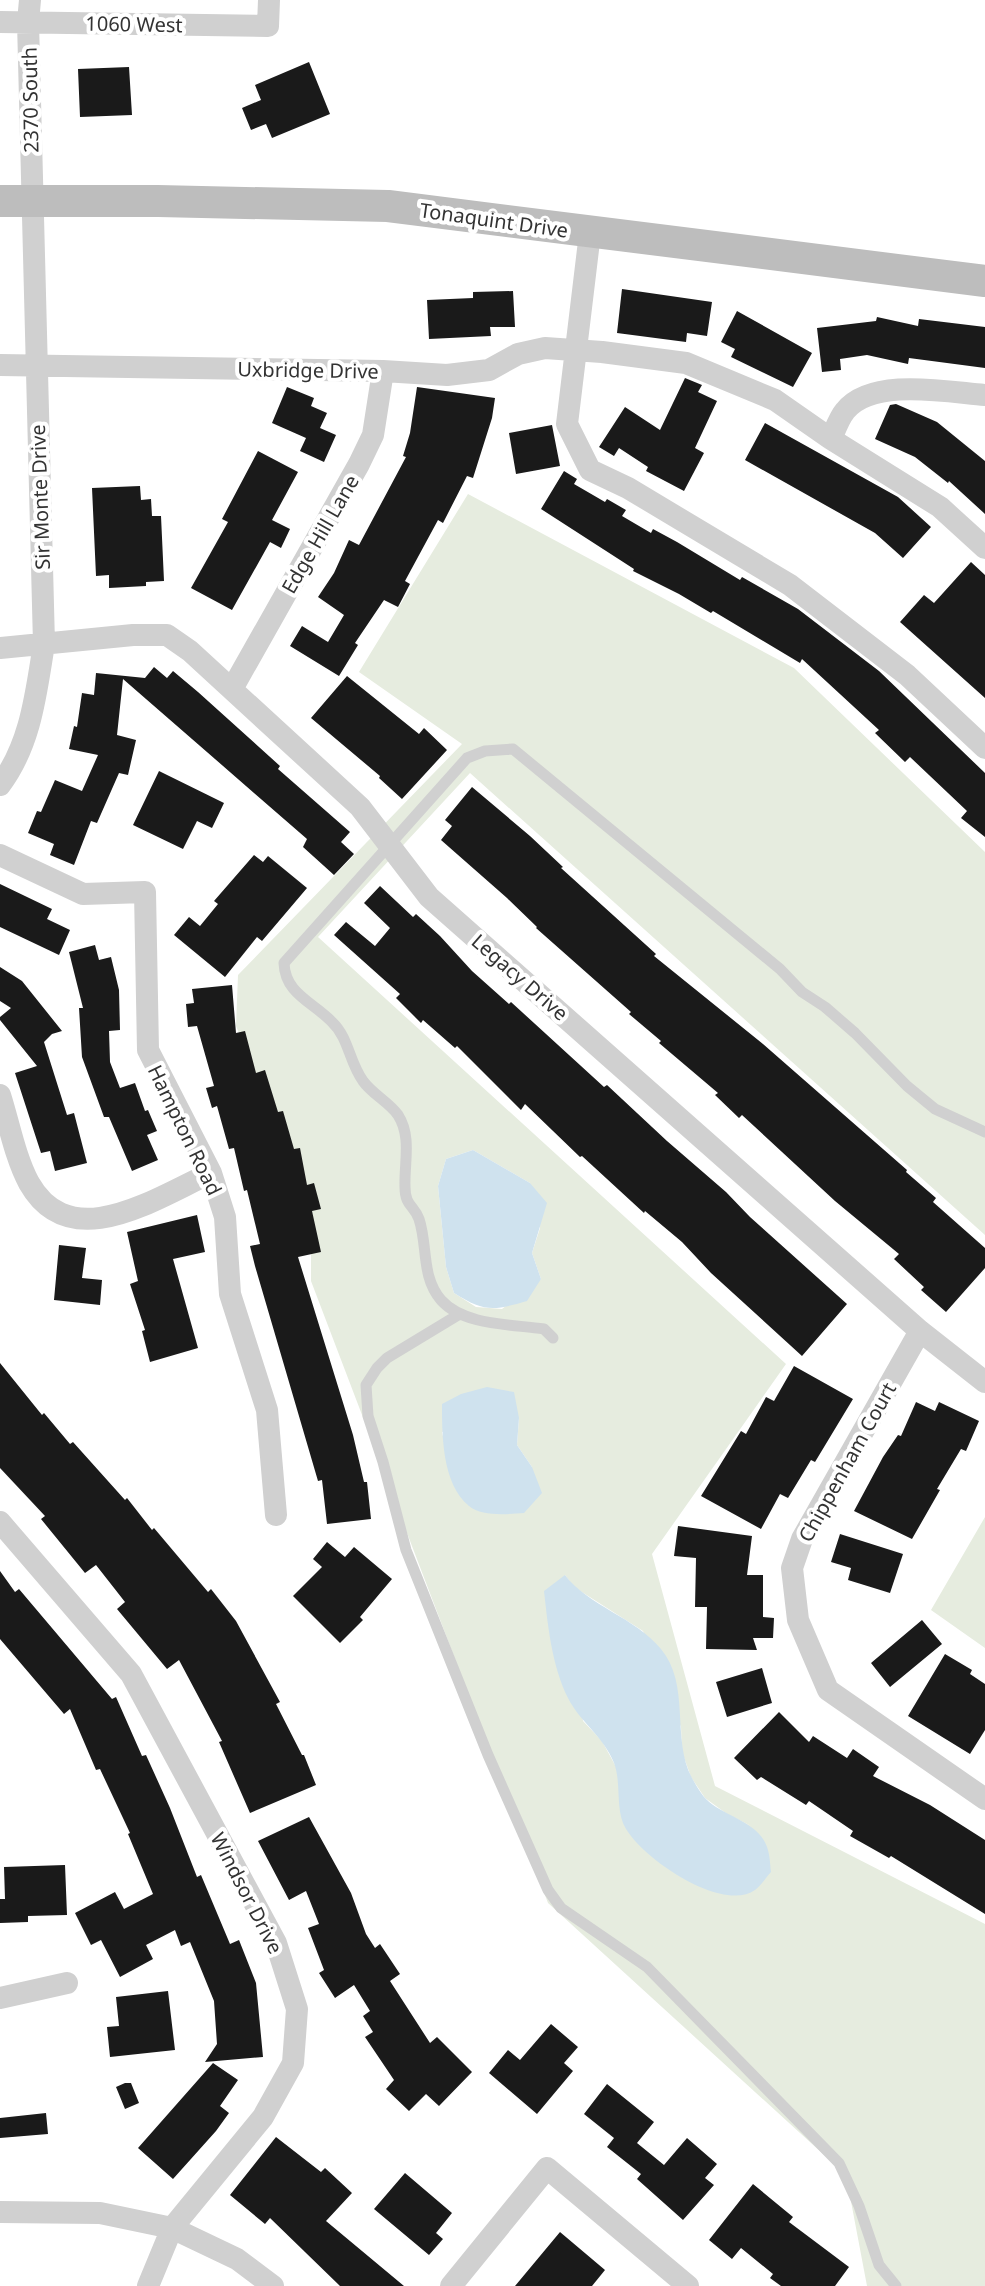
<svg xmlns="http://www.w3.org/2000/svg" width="985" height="2286" font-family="'Noto Sans',sans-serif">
<rect width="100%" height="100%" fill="#fff"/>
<path fill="#e6ecdf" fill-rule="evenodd" d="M468,494L794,668L985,852V1235L470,773L318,937L786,1364L652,1554L715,1786L985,1924V2286H867L846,2175L548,1903L311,1281V1207L236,1026L238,975L462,744L359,672ZM473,1150L530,1183L540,1228L532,1253L541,1279L502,1309L476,1307L454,1293L446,1267L438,1186L446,1159ZM519,1418L517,1445L532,1467L454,1485L442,1432ZM565,1575L574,1587L643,1631L681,1727L682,1752L691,1777L705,1798L727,1814L751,1826L615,1765L602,1741L583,1721Z
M985,1517V1648L931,1610Z"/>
<path fill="#cfe2ee" d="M473,1150L530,1183L547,1203L532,1253L541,1279L527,1301C493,1311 484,1312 454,1293L446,1267L438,1186L446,1159Z
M487,1387L514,1392L519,1418L517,1445L532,1467L542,1493L524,1513C508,1514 482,1517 469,1506C442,1484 442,1435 442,1404L461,1394Z
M565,1575C587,1605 636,1618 661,1649C691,1685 671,1739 692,1778C696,1785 701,1794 706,1799C724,1817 758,1821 767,1847C770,1855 770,1864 771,1872C766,1877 761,1886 755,1890C722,1914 636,1855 623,1823C616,1805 621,1781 614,1763C604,1737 580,1722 568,1698C552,1666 548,1627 544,1591Z"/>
<path fill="#1a1a1a" d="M309,62L330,114L272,138L266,124L251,130L242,108L261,100L255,85Z
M129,67L132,115L80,117L78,69Z
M622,289L712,302L707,336L687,333L686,342L617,333Z
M513,291L515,327H490L491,336L429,339L427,300L473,298V292Z
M737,311L812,353L793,387L731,357L735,349L721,342Z
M877,317L918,326L919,319L985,327V368L909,358L908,364L867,355L840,359L841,370L822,372L817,328L876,321Z
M685,378L702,385L698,392L717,401L695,448L704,453L684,491L646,471L648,467L619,448L614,456L599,447L625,407L660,430Z
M287,387L314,398L311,406L327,413L320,428L336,435L324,462L300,451L306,438L272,423Z
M417,387L495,398L492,418L473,478L467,476L443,523L438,520L405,581L410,584L398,607L384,600L355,643L358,645L339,676L290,646L302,626L328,642L344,615L318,597L334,573L349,540L359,545L406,457L403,456L410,433Z
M896,404L937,422L985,461V514L949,481L948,483L915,457L875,439L890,405Z
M765,423L898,497L931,527L903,558L875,533L745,460Z
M552,425L560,466L516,474L509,433Z
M258,451L298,472L272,520L290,529L281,548L270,542L232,610L191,588L228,522L222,519Z
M564,471L577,479L574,484L605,502L607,499L626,510L622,516L651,533L653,529L677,542L740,580L742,577L798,609L879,671L985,773V837L961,818L967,811L910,757L905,762L875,733L879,730L802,659L800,663L713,611L711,613L679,594L633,571L634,569L541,509Z
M140,486L141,500L151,499L152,516H161L164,581L146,582V586L109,588V575L96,576L92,488Z
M971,562L985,575V698L900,622L924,595L934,603Z
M154,667L167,678L173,671L198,692L280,766L278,769L350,832L341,842L354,854L334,875L303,847L307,839L123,679L117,735L136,740L128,775L119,773L97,823L91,821L74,865L50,855L54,844L28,833L37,811L41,812L55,780L82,791L98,755L69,749L74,726L77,727L82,693L94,695L96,673L145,678Z
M347,676L419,734L424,728L447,750L402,799L379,778L380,776L311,718Z
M159,771L224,803L212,828L197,821L183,849L133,825Z
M472,787L530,836L563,867L561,868L656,954L654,956L763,1044L907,1170L906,1172L936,1198L933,1202L985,1248V1268L946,1312L921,1290L924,1287L894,1259L899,1254L835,1201L742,1115L739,1118L715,1095L718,1093L659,1043L661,1041L629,1014L631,1012L536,928L537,927L507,898L441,840L452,826L445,820Z
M254,855L263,862L268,856L307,888L262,941L257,937L225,977L174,935L189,917L200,926L218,904L214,901Z
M0,884L52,909L47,919L70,930L59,955L0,927Z
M380,886L413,917L416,914L440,936L472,971L509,1004L511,1002L604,1087L607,1085L667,1141L726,1192L750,1217L847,1304L802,1356L711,1273L682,1242L645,1211L644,1213L582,1156L580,1157L525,1104L521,1110L457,1046L455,1048L423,1020L421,1023L396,998L400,994L334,935L346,922L375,946L390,928L364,903Z
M95,945L99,960L111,957L119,990L120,1030L109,1031L110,1062L120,1088L135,1083L145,1111L148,1110L157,1131L147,1135L158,1160L132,1171L109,1117H104L82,1057L79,1008H83L69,952Z
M0,967L22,981L62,1031L52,1034L44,1042L67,1115L74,1113L87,1163L55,1171L50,1151L41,1153L15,1073L37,1066L0,1020V1017L11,1008L0,1001Z
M232,985L236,1033L245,1031L256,1073L265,1070L278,1112L283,1111L294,1149L300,1148L307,1185L314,1183L321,1209L312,1211L321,1252L298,1257L353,1435L364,1482H367L371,1519L327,1524L322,1480L318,1481L255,1266L250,1246L260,1244L247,1190L244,1191L234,1148L229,1149L217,1106L212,1108L206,1088L214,1086L197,1026L188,1027L186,1004L194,1003L192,989Z
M197,1215L205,1252L173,1259L198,1348L150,1362L142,1331L145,1330L130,1284L138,1281L127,1232Z
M59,1245L86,1248L82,1278L102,1280L100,1305L54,1300Z
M0,1363L42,1415L44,1413L70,1444L73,1442L125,1500L127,1498L152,1530L154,1528L208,1592L211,1589L236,1621L280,1702L276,1704L302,1755H304L316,1785L250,1813L219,1742L222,1741L179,1660L167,1669L117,1609L125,1602L96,1565L85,1573L41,1519L45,1516L0,1468Z
M794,1366L853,1399L815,1462L811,1460L788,1498L780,1494L761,1529L701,1496L741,1431L746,1434L766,1397L774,1401Z
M916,1402L935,1411L939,1402L979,1421L966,1451L961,1449L937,1489L940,1490L912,1539L854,1511L883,1457L898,1435L901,1436Z
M678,1526L752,1536L747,1575H763V1617L774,1618L773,1638H753L757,1650L706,1649L707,1607H695L696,1558L674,1556Z
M840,1534L903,1554L890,1593L848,1580L851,1568L831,1562Z
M327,1542L345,1557L354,1547L392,1579L360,1617L363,1620L340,1643L293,1596L322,1567L313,1559Z
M0,1571L15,1592L19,1589L112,1699L116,1697L142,1756L146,1755L170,1808L197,1877L201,1875L230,1944L239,1940L256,1983L263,2057L205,2062L217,2044L214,2001L190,1942L181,1946L175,1930L146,1945L153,1959L120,1977L101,1940L91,1945L75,1913L115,1892L124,1909L153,1894L128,1834L130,1833L100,1769L96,1770L70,1709L64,1714L0,1639Z
M922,1620L942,1644L890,1687L871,1663Z
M945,1654L972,1670L970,1674L985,1684V1730L970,1754L908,1716Z
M762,1668L772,1703L727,1717L716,1682Z
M779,1712L809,1742L813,1736L847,1758L853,1749L879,1767L873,1776L930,1805L985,1840V1914L891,1856L889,1858L850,1836L853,1831L809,1801L806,1805L761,1777L757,1780L734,1758Z
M309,1817L351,1893L366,1934L375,1948L380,1944L400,1974L390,1981L430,2043L437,2037L472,2072L439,2106L426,2094L409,2111L386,2089L394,2080L365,2037L373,2032L363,2016L370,2011L354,1985L335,1998L319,1973L324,1970L308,1928L319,1924L306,1891L289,1900L258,1841Z
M65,1865L67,1915L28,1916V1922L0,1923V1899H5L4,1867Z
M168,1991L175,2050L110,2057L107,2027L119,2026L116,1997Z
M551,2024L578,2047L564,2063L573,2071L537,2114L489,2073L508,2050L520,2060Z
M213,2063L238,2080L220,2106L229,2113L216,2131L173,2179L138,2148Z
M125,2083H131L139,2103L125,2109L116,2087Z
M607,2084L654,2122L637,2143L664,2165L687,2138L717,2164L705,2178L714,2185L683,2220L637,2179L641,2174L607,2147L614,2138L584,2114Z
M46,2113L48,2134L0,2138V2118Z
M276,2137L321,2172L325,2168L352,2193L326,2221L404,2286H340L270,2218L265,2224L230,2195Z
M405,2173L452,2213L436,2233L443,2239L429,2255L374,2209Z
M753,2184L793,2217L789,2222L849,2267L835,2286H781L770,2278L773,2274L741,2248L732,2259L709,2240Z
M560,2232L605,2270L592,2286H515Z"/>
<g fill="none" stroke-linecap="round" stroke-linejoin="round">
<path stroke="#d0d0d0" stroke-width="11" d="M458,1315L387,1358L377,1368L366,1385L368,1416L383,1462L406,1550L488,1755L548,1890L561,1908L647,1967L839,2163L859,2206L879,2265L896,2286
M553,1338L544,1329C512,1324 464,1326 441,1300C421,1277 428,1246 419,1219C414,1205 405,1206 405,1187C404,1163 412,1137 398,1115C389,1102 372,1094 363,1081C349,1062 349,1038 332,1022C313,1002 285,994 284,963L467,758L485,751L513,749L780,969L802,992L825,1007L855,1033L907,1086L935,1109L985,1132"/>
<path stroke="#d0d0d0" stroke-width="22" d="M0,22L268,26L269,0
M590,233L567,424L590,470L628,488L790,585L907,675L985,748
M0,365L383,371L447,375L489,370L518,354L545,348L602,352L686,363L775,400L831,439L940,507L985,548
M831,439C835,430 839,418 845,411C872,377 947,392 985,395
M0,648L133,635H167L190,651L360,807L429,897L920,1331L985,1382
M232,689L359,464L373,435L383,371
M0,785C31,744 36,693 44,644L28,22L30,0
M0,855L83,894L145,892L148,1050L211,1173L225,1217L230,1294L267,1410L276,1515
M0,1095C9,1123 15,1157 29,1183C71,1257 157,1197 211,1173
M920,1331L802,1539L792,1568L798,1620L828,1690L985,1799
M0,1522L131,1674L276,1943L297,2009L293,2063L263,2117L172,2228L148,2286
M0,1998L67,1983
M0,2212L100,2213L172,2228L237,2259L273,2286
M451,2286L547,2168L688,2286"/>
<path stroke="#bdbdbd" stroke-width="32" d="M0,201H158L388,206L985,281"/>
</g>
<g text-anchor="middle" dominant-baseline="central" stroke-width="8" stroke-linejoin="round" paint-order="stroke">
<g font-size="20" fill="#333" stroke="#fff">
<text transform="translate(134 24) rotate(1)">1060 West</text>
<text transform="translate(30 100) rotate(-91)">2370 South</text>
<text transform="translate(494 220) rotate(8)">Tonaquint Drive</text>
<text transform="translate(308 370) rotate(1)">Uxbridge Drive</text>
<text transform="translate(40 497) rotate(-92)">Sir Monte Drive</text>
<text transform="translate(320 534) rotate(-60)">Edge Hill Lane</text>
<text transform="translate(520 977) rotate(41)">Legacy Drive</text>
<text transform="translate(185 1130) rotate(64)">Hampton Road</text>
<text transform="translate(847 1462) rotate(-61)">Chippenham Court</text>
<text transform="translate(247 1893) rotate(63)">Windsor Drive</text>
</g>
</g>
</svg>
